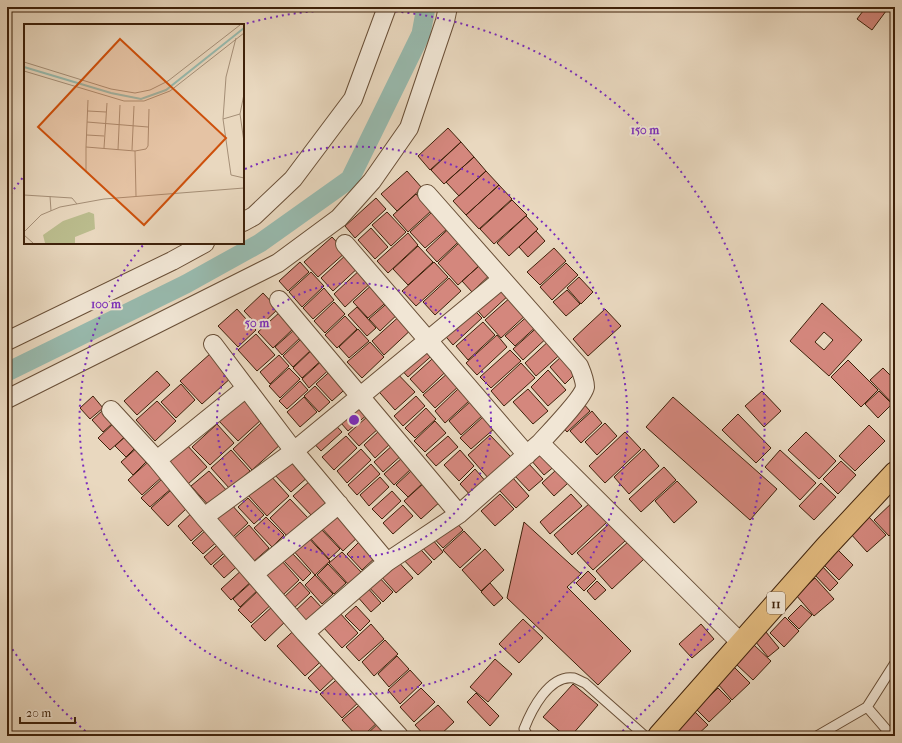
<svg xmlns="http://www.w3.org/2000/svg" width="902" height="743" font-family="'IM FELL French Canon',serif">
<rect width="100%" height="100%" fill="#e9d8bf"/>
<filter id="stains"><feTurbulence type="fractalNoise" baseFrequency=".005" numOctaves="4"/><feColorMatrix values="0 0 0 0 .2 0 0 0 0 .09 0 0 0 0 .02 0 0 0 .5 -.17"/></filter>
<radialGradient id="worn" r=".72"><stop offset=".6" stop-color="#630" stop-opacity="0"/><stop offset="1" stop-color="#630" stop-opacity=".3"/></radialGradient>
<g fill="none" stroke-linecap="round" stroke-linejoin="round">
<path stroke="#98baae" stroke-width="19" d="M7,372L186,284L260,243L350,179L421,34L426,7"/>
</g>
<path fill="#d4877d" stroke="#3e210a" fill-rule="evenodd" d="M866,7H889L872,30L857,19Z
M448,128L461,142L430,170L418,156Z
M461,142L474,157L444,184L431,170Z
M474,157L486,171L459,196L446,182Z
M407,171L422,188L397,211L381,194Z
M486,171L499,185L466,215L453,201Z
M499,185L512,199L479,229L466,215Z
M416,194L431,211L408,232L393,215Z
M376,198L386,209L355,238L345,226Z
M512,200L527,215L494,244L480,229Z
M387,212L406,232L391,246L372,225Z
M432,212L447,229L425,248L410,232Z
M526,216L538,229L509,256L497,243Z
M458,220L469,232L437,262L426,250Z
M371,228L388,247L375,259L358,240Z
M536,231L545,241L528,257L519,247Z
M408,233L418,245L388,273L377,261Z
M332,237L346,252L318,277L304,262Z
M461,241L482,263L458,285L438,263Z
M418,246L433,262L408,285L393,269Z
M554,248L566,261L540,285L527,272Z
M348,253L360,266L333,291L321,278Z
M487,259L496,269L472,292L462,281Z
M300,262L309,272L288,291L279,281Z
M434,262L448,277L416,306L402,291Z
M566,263L578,275L552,300L540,287Z
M363,267L374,280L345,307L334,294Z
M311,272L324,286L302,307L289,292Z
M579,277L593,292L581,304L567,288Z
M449,278L461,291L435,315L423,302Z
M375,282L390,299L368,318L353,302Z
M500,283L510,294L484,318L474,306Z
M324,288L334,300L313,319L303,308Z
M567,290L580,304L566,316L553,302Z
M263,293L278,309L259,327L244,311Z
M512,296L528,313L501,338L485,320Z
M392,299L402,310L380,331L369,319Z
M334,302L345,314L325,333L314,321Z
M822,303L862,340L829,376L790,341ZM824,332L833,340L824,350L815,342Z
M469,305L482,318L453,345L441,331Z
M357,307L376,328L367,336L348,315Z
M237,309L256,330L238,347L218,326Z
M605,309L621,326L588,356L573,339Z
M280,312L294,328L273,348L258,332Z
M403,313L415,326L384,355L372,341Z
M531,313L540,323L515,346L505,336Z
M345,316L357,329L337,348L325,335Z
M483,322L495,335L468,360L456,346Z
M542,323L551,334L523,360L513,349Z
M358,329L369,341L349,358L339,347Z
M294,330L301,337L282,355L275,347Z
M256,334L275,355L257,371L238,350Z
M497,335L507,347L477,375L466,363Z
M552,338L564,351L536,376L525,363Z
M301,339L311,350L293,367L283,356Z
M426,340L437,351L408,377L398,366Z
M370,342L384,357L362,378L347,362Z
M316,346L326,356L302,378L293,368Z
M442,350L455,363L423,393L410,379Z
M510,350L521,361L491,388L480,377Z
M211,353L232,377L202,404L180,381Z
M279,355L289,366L270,384L260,372Z
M327,356L334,365L309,388L302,379Z
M562,356L577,372L565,384L550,367Z
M848,360L878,390L861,407L831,377Z
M521,363L535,378L504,406L491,391Z
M336,366L352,383L332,401L316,384Z
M289,368L300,379L280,398L269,386Z
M392,368L415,392L395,410L373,385Z
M883,368L895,380L894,405L870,380Z
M548,370L566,390L548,406L531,387Z
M157,371L170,385L137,415L124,401Z
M449,372L460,385L435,408L423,395Z
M300,381L308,390L287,409L279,401Z
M181,384L195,400L176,418L161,402Z
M315,386L330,402L319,412L304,396Z
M458,389L469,401L445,423L435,411Z
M528,389L548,411L533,424L513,402Z
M762,391L781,411L764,427L745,406Z
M879,391L892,404L878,418L865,404Z
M93,396L103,408L90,419L80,408Z
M416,396L425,406L403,426L394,416Z
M304,397L317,412L300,427L287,412Z
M673,397L777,489L750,520L646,427Z
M243,398L262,419L238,441L218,420Z
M353,398L368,414L348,431L334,415Z
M157,401L176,421L155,441L136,420Z
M471,401L483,415L461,435L449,421Z
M582,402L590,411L567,432L559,423Z
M426,408L436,419L415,438L405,428Z
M103,410L114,422L103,432L92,420Z
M592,411L602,423L581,443L570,431Z
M738,414L771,448L756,463L722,430Z
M368,416L379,428L359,446L348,434Z
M484,416L495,428L471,449L460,438Z
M329,418L342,432L321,451L308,437Z
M116,421L128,434L110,450L98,438Z
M435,421L446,433L425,452L414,441Z
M261,423L281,444L252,470L233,449Z
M605,423L617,436L597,455L585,442Z
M217,424L234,443L210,465L192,447Z
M869,425L885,441L855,471L839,456Z
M380,430L391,443L375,458L364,445Z
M625,432L641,449L605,483L589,466Z
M806,432L836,461L819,479L788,450Z
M127,435L137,446L126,457L115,446Z
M490,435L512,458L489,479L468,455Z
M346,436L357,448L334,470L322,457Z
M448,436L458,447L436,466L426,455Z
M186,444L207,467L188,484L167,461Z
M394,444L403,454L383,472L374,462Z
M139,446L150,458L133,475L121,462Z
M361,449L371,460L347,483L337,471Z
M541,449L556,465L544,475L530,459Z
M644,449L659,466L629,494L614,477Z
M231,450L250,471L230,489L211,468Z
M460,450L474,466L459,481L444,465Z
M780,450L816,483L800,500L765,467Z
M292,457L309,476L291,492L273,473Z
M403,457L412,468L394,485L384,474Z
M149,461L163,476L142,495L128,480Z
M841,461L856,475L838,494L823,479Z
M528,463L543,479L529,491L514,475Z
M371,464L380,474L357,495L348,485Z
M664,467L676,480L641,512L629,499Z
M475,469L487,483L472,497L460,484Z
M412,470L423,483L408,497L396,485Z
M556,470L568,483L554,496L542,483Z
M209,471L228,492L211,508L191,486Z
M269,474L289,496L267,516L247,494Z
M380,477L389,487L369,506L360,495Z
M163,478L172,488L150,507L141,498Z
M513,478L529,496L516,508L499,490Z
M311,480L330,501L313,517L293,496Z
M677,481L697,502L674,523L655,501Z
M424,483L441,501L421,519L404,501Z
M821,483L836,497L814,520L799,506Z
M171,490L187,508L168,526L151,508Z
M392,491L401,501L382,519L372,509Z
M500,494L514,509L495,526L481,511Z
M571,494L582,506L550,534L540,522Z
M248,498L264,515L254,524L238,507Z
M290,499L308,518L288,537L270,518Z
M895,500V530L889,536L874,520Z
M590,503L607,522L572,555L554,535Z
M231,504L248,523L233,537L216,518Z
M403,505L413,516L393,534L383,523Z
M197,508L211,523L191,541L178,526Z
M336,509L360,535L343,551L319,525Z
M447,512L463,530L443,548L426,530Z
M868,516L886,535L867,552L850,533Z
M266,517L284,535L272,547L254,528Z
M524,522L581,574L567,587L631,651L598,685L507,598Z
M609,524L625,541L593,570L577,553Z
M249,525L269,548L252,563L232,540Z
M208,528L219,540L203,554L192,543Z
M321,529L340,549L329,559L310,538Z
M464,531L481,549L460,568L443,550Z
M427,533L443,552L434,560L417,542Z
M305,534L330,561L315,575L291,548Z
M225,538L232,546L211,565L204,557Z
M363,538L378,555L362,570L347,554Z
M629,541L644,559L612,589L596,571Z
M414,542L432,562L418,575L399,555Z
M836,548L853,565L839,580L822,563Z
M485,549L504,570L481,591L462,570Z
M231,550L242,562L224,578L213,566Z
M342,552L362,573L349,585L329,563Z
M292,553L311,573L303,581L284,561Z
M396,559L413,578L396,593L379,574Z
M281,560L299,580L282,596L264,576Z
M328,564L346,583L334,594L317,575Z
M822,566L838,583L830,591L814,574Z
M244,568L254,579L231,600L221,589Z
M588,571L596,579L584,591L576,583Z
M376,574L393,592L383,602L365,583Z
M315,575L333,594L322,604L305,585Z
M815,578L834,599L814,616L796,595Z
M254,580L261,587L240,607L233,599Z
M597,581L606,590L595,600L587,591Z
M300,582L310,593L292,610L282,599Z
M490,583L503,598L494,606L481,592Z
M366,586L381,603L371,612L356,595Z
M261,588L274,602L251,623L238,610Z
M311,596L323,609L305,625L294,612Z
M274,605L288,619L265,641L251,626Z
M801,605L812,615L799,629L788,618Z
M356,606L370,621L360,631L345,616Z
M339,612L358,633L342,648L323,627Z
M785,617L799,631L784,647L770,633Z
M523,619L543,638L519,663L499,644Z
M371,624L384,639L359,661L346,647Z
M701,624L714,639L692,658L679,644Z
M300,625L328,655L305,676L277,646Z
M766,632L779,648L768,657L755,641Z
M385,640L398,654L374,676L362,662Z
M754,645L771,661L753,680L736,664Z
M397,656L409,669L389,687L378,674Z
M495,659L512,674L488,702L470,687Z
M327,660L339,673L320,691L308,678Z
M734,667L750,683L732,700L717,683Z
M410,670L422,683L400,704L388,690Z
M342,675L363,698L342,718L320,694Z
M573,684L598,705L571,736H565L543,717Z
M421,688L435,702L414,722L400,707Z
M718,688L731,701L709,722L696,709Z
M476,693L499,716L490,726L467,702Z
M364,701L381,719L363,736H357L342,720Z
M438,705L454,722L439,736H425L415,725Z
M695,712L708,725L696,736H677L675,733Z
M384,718L391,736H365Z"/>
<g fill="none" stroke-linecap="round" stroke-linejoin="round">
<defs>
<path id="lane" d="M867,707L892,736
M528,736L524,729C531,711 549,674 574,678C577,679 582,682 585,683L645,736
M817,736L867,707L895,663"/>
<path id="street" d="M427,194L579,366C582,373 585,380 585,387C583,398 549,433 540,443L741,643
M243,222L254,216L293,179L353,99L387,7
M345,244L527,455
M279,300L459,514
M7,341L172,261L205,243
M213,344L294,451L387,562
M7,399L278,263L339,218L372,181L409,128L445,21L448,7
M111,410L157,460L204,517L305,633L387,562L459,514L540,443
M157,460L246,388
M204,517L294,451L501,280
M254,574L339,504
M305,633L399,736"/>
<path id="highway" d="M659,736L826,547L895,473"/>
</defs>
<use href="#lane" stroke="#694f37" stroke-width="11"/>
<use href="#street" stroke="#694f37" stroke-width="20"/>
<use href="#highway" stroke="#3e210a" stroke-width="24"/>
<use href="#lane" stroke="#f1e6d5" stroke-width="9"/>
<use href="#street" stroke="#f1e6d5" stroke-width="18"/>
<use href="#highway" stroke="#e4bc80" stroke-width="22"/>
</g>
<g fill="none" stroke="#7b2cbf" stroke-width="2" stroke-dasharray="2 4">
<circle cx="354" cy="420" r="137"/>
<path d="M245 169A274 274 0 1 1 144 244"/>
<path d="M90 735A411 411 0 0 1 7 641M7 199A411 411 0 0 1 24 176M241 25A411 411 0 0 1 618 735"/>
</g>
<g text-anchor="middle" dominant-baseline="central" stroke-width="4" stroke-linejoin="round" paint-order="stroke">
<rect fill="#f1e6d5" stroke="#745c47" stroke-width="1" x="767" y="592" width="18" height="22" rx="3"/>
<g font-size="13" font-weight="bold" fill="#3e210a">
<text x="776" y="603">11</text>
</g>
</g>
<g transform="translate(24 24)">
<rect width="220" height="220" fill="#e9d8bf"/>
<path d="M65,188L70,190L71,205L51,213V219H21L19,211L39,197Z" fill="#bbbd8e"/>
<path fill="none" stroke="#98baae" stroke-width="2" d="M0,43L87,69L117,75L142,66L220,4"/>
<path fill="none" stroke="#a58f77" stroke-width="1" d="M0,38L87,65L111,69L126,66L144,57L216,1M0,47L100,77H120L146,67L220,9M220,70L216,90L220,118M64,76L62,123L111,127M64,87L82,88M216,90L199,95L207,151L220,154M199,95L202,53L212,14M63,98L124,103M63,111L80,112M80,124L83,79M94,126L96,81M108,126L110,82M62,147V123M0,171L48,174L53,180M26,172L27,187M112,172L111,127L122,125L124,122L125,85M0,208L17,191L36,183L80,175L220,164M0,211L9,219"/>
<path fill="#ce510c" fill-opacity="0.15" stroke="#ce510c" stroke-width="2" d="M96,15L202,114L120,201L14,103Z"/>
<rect width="220" height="220" fill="none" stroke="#3e210a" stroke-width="2"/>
</g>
<circle cx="354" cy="420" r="6" fill="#7b2cbf" stroke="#f1e6d5" stroke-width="2"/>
<g font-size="12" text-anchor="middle" font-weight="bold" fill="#7b2cbf" stroke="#f1e6d5" stroke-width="4" stroke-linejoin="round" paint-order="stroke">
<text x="645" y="134">150 m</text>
<text x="106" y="308">100 m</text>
<text x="257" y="327">50 m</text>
</g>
<rect width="902" height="743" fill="none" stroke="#e9d8bf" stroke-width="24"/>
<rect x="8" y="8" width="886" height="727" fill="none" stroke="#3e210a" stroke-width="2"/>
<rect x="12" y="12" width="878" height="719" fill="none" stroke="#3e210a"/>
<path d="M20 717v6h55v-6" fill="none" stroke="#3e210a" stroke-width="2"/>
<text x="26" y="717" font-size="12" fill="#3e210a" stroke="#f1e6d5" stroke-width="3" paint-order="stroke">20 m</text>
<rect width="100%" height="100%" filter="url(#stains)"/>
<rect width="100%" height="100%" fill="url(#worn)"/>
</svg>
